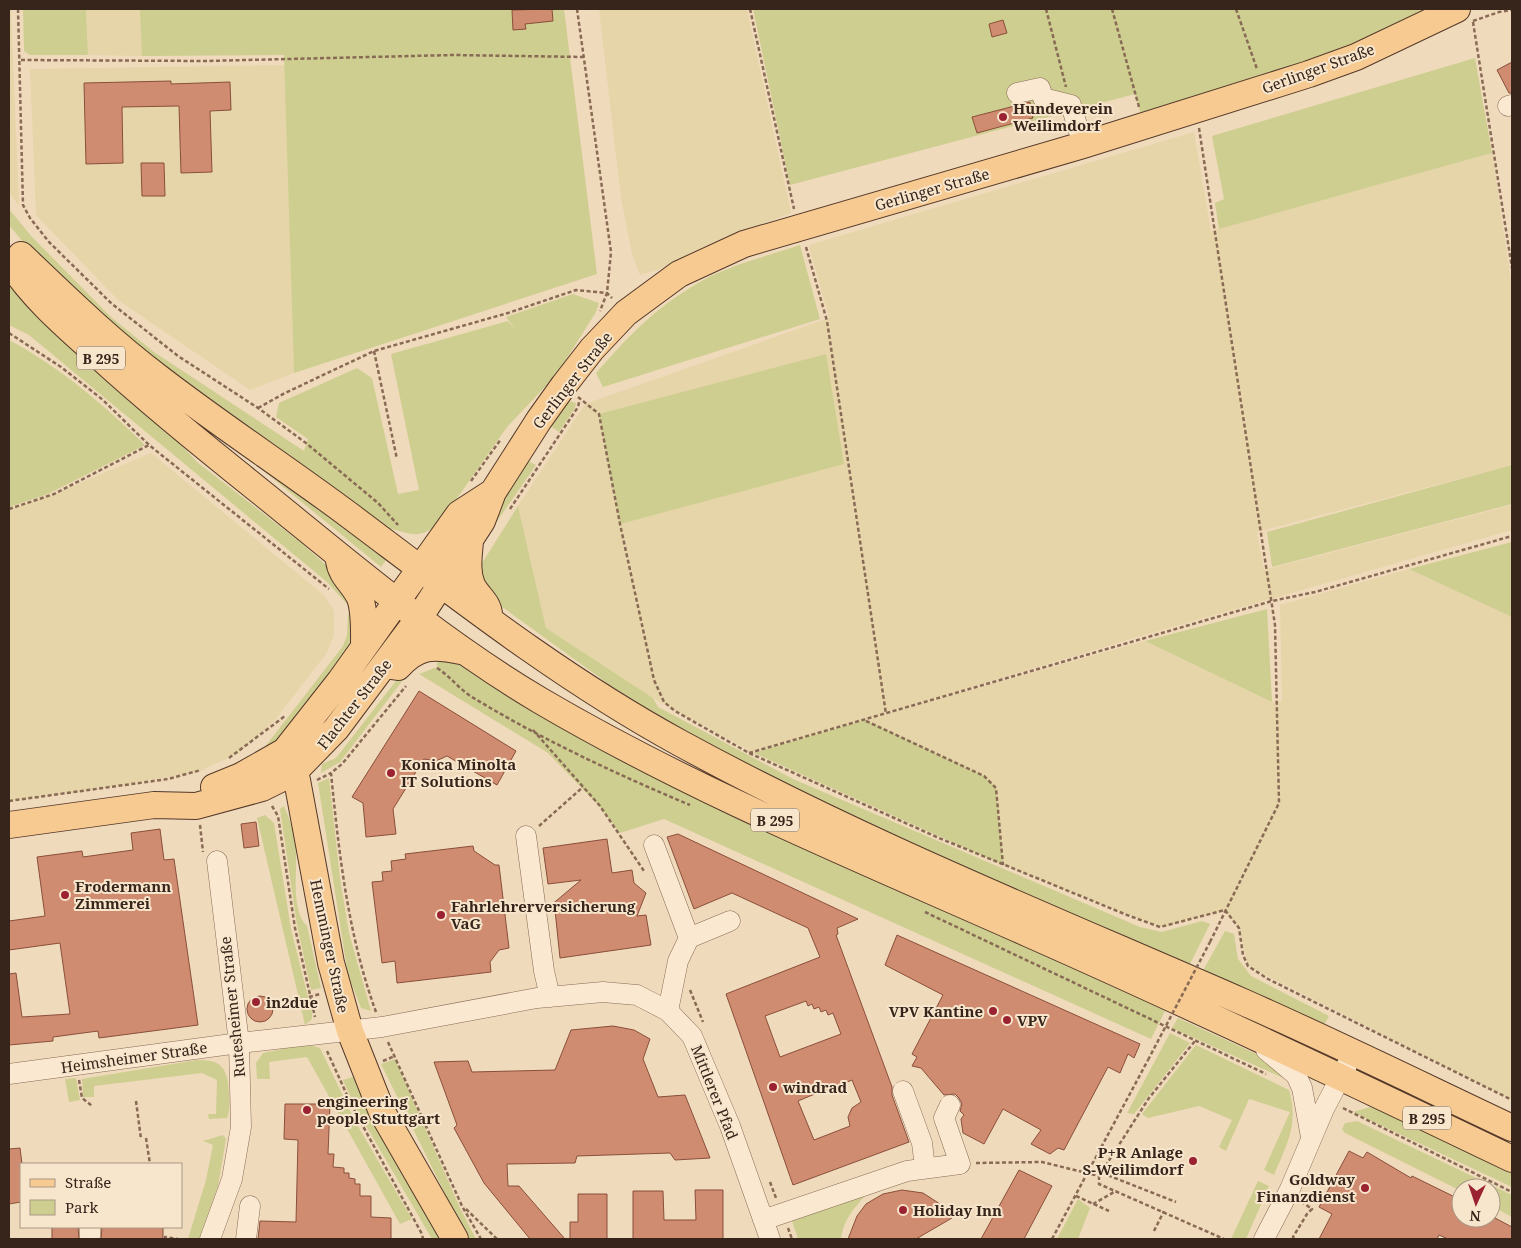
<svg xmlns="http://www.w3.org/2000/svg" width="1521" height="1248" font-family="'Noto Serif',serif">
<rect width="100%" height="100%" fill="#f0dabc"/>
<path fill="#e6d5a9" d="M9,9H11L19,206L9,193Z
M86,9H141L142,56L88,55Z
M599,9H747L791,213L705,246L663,268L640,275L632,254L621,198Z
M285,65L294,373L250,390L118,300L36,215L30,69Z
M1194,132L1211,231L1492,153L1512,287V465L1257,532L1264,570L1512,505V530L1134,638L883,714L1145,641L1272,702L1282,701L1280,605L1409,569L1512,617V1100L1248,966L1239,928L1225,911L1160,927L1003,865L995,788L965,767L864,720L754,753L653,698L546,628L518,506L585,404L829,318L809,246L812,244Z
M151,453L325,596L334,611V636L326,654L275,720L239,753L198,772L74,793L9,801V509L54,494Z"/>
<path fill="#cece90" d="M23,9H86L88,55H30L24,51Z
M140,9H564L597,274L294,373L284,55L142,56Z
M753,9H1434L1263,88L1144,125L1135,94L790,185Z
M1475,58L1492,153L1219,229L1215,203L1224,199L1212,136Z
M9,209L32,237L112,318L154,352L304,451L308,439L276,417L279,403L357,368L372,378L398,494L419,490L391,354L508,321L517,331L506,317L573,294L599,303L596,312L557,374L507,427L439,524C416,540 413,534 388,528L151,360L24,243L9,225Z
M800,245L820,319L603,387L596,373C632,332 660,303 709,277C737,263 771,255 800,245Z
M9,274L158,420L197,462L300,542L341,578L354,602L347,604L327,582L29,335L9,325Z
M9,340C61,368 103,404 145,445L48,494L9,507Z
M826,354L844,464L620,524L599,414Z
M112,355L389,556L381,567L237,449L177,410Z
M569,401L576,403L575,408L559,432L549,425L561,405Z
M526,460L536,465L475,553L479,538Z
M1512,465V504L1272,567L1267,532Z
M518,506L546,628L653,698L658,707L793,779L1140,927L1162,932L1202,921L1210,924L1187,970L769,779L621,696L599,677L494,601L475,565L482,563Z
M1512,542V617L1409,569Z
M1267,609L1272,702L1145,641Z
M348,614H355V641L285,738L254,761L343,646L347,635Z
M438,655L452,657L1138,990L1165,1011L1151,1039L664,819L620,833L600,807L548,753L419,674L437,667Z
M399,677L403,680L340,762L321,773L322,764L336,758Z
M865,720L984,776L996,788L1003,865L754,753Z
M329,778L340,878L349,933L371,1011L361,1008L348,975L318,783Z
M284,806C291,822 296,838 296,855C297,875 291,910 307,926L321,988L311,990L297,925L280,809Z
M265,815L274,823L291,929L312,1013V1019L305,1025L257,818Z
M1225,931L1234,934L1238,959L1251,976L1329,1016L1323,1027L1200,976Z
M1178,1018L1272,1061L1292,1082L1172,1028Z
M1170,1033L1190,1043L1134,1114L1127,1113Z
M306,1044L320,1048L356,1123L412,1219L400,1224L307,1057L269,1062L270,1079H257L256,1063L263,1053Z
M1196,1045L1289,1090C1299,1124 1287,1144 1274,1175L1264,1170L1290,1112L1249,1099L1226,1151L1219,1147L1232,1120L1199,1106L1148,1118L1142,1114Z
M395,1059L460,1208L476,1239H469L454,1212L381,1064Z
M197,1060C223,1059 228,1070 229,1094C230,1103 230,1110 227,1118L209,1119L208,1114H216L217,1080L202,1073L94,1086V1097H83L82,1079Z
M353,1077L440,1239H432L354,1105L343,1080Z
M76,1078L80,1100L69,1102L65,1079Z
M1370,1107L1385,1110L1512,1168V1187L1353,1112Z
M1357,1121L1512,1195V1217L1491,1206V1188H1461V1191L1345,1133L1342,1129L1345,1123Z
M223,1135L226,1139L218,1186L199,1239H188L206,1180L213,1145L203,1141Z
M1258,1181L1269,1186L1246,1239H1231Z
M865,1196C853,1209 843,1221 841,1239H798L791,1218Z
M1078,1199L1090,1208L1078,1239H1057Z"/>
<path fill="#d08c70" stroke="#894f3a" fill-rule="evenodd" d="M552,9L553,21L525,24L526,29L513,30L512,10Z
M1003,20L1007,33L992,37L989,24Z
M1512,62V93H1509L1497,70Z
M171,81V84L230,82L231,110L210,111L212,172L181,173L179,106L122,107L123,163L86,164L84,83Z
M1030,102L1033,118L977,133L972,117Z
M141,163H164L165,196H142Z
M419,691L516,751L497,785L447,756L436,761L424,759L393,809L396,834L366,837L363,803L352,797Z
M256,822L259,846L244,848L241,824Z
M160,829L164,860L174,859L198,1025L99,1038L98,1031L53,1037V1041L9,1045V974L16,973L22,1017L70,1014L60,943L9,950V921L45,916L37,857L82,851L83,857L133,850L131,833Z
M678,834L858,919L837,928L838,934L836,935L892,1087V1095L909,1142L793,1185L726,994L820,957L808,928L732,893L694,909L667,837ZM806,1001L808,1006L812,1004L814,1009L819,1007L821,1012L826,1010L828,1015L833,1013L841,1034L780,1057L765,1016ZM852,1080L861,1102L852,1108L848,1117L850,1126L814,1140L798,1101L822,1091H831L833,1088Z
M607,839L612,873L632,870L634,883L646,893L637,916L646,915L651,945L560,958L555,910L550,906L581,880L548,884L543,848Z
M473,846L474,851L495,865H499L509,948L499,950L490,962L491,972L397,983L395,961L382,963L372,882L383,881L382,872L392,871L391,861L406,859L405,854Z
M897,935L1140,1044L1134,1058L1128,1054L1120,1073L1108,1067L1064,1150L1058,1148L1050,1154L1031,1144L1041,1130L1003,1109L984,1144L963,1133L961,1119L964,1115L960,1111L962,1104L959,1098L955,1094L944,1095L921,1068L912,1066L917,1057L912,1054L943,995L885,965Z
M247 1009a13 13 0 1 1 26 0a13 13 0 1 1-26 0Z
M613,1026L634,1030L650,1039L643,1059L658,1097L685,1095L710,1158L675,1160L670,1153L577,1156L575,1163L507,1164L508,1186H519L565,1239H530L484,1183L454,1128L457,1125L434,1062L468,1061L472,1072L555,1070L571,1030Z
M285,1104H330L328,1154H334L333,1167L344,1168V1173H349V1178L355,1179V1184H360V1196H371V1217L391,1218V1239H258L260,1221L296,1222L298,1140L284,1139Z
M20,1148L22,1164L21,1202L9,1204V1149Z
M1349,1151L1363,1158L1367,1152L1411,1178L1412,1176L1461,1200V1218H1495L1512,1227V1239H1448L1439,1235L1437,1239H1319L1332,1214L1319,1207Z
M1019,1170L1052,1186L1024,1239H981Z
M695,1190H723V1239H633V1191H663L664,1220H696Z
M902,1190L923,1193L940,1204L952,1218L916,1239H848L857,1216L866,1204L883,1194Z
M578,1194H607V1239H570V1222H578Z
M52,1227H78L79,1239H52Z
M102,1227H163V1239H101Z"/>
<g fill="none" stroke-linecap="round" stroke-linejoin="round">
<defs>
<path id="minor" d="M1017,93L1040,88L1043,98L1071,105L1083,145
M1508,106L1512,105
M526,836L544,971L550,997
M654,845L689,938L678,961L668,1011
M689,938L730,921
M1266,1050L1296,1075L1302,1088L1311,1137
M9,1074L239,1043L382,1027L537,998L603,992L637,995L668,1011L692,1036L730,1126L770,1239
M903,1091L922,1143L925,1168
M763,1220L907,1171L960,1164L944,1118L950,1105
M90,1227V1237
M210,1239L232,1179L241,1127L239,1043L217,861
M246,1239L250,1206
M1264,1239L1290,1189L1324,1109L1347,1065"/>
<path id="major" d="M21,255C65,297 109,340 158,377C220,425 286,468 349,515C457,596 561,678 680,743C861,842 1054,919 1243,1002C1334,1042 1423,1086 1512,1128
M9,261C29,293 59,320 87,345C135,390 185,431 236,472C335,551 431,636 541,701C696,792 865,861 1029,934C1192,1006 1352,1082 1512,1159
M470,541C469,555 466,571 472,585C477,596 489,603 489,615
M339,561C341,576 354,584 360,598C365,612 364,631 364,646
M391,666L398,667C418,645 433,645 461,651
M285,751L297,780L331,963L350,1031L382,1112L455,1239
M214,787L241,776L285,751L340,681L459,514L493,492
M9,825L154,805L196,806L262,788L294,772L336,729L419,618L482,521L493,492L539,420L564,385L592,349L626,313L679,274L744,244L1083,145L1309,74L1356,57L1457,9"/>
</defs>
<use href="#minor" stroke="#886a55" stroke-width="21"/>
<use href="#major" stroke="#55392a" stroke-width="28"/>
<path stroke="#886a55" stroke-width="2.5" stroke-dasharray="4 2.5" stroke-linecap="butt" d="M18,9L23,205L30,218L49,242L111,303L178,356L258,408L306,443L378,503L398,525
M577,9L611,252L607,293L600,311
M750,9L794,209
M1046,9L1066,87
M1112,9L1139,107
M1236,9L1257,69
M1473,21L1499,12L1512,10
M1473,22L1512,268
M21,60L205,61L453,55L584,57
M1199,128L1275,625L1279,803L1210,942
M806,247L827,321L886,714
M9,333L61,367L103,400L149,445L329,589
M374,351L397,459
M578,397L599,414L620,524L654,680L664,702L675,711L749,753L939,838L1127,915L1160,927L1225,910L1239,928L1243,955L1248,966L1268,979L1512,1100
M258,408L285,393L374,351L508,313L576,290L607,293L612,298
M471,481L501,439
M9,509L54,494L149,445
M510,509L578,407L580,398
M437,668C450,676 459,689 472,697C541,739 616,774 690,805
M866,721L984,776L996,788L1003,865
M533,730L600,806L644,871
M749,753L1272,601L1315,592L1512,536
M229,758L285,716
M317,780L331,773
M9,801L168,779L201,770
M272,806L278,816L295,928L315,1017
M200,825L203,852
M539,826L583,787
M925,912L1266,1074
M690,990L703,1022
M309,997L320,994
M376,1012C348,935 339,854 331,773L342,764L406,686
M388,1042L462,1206L481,1239
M327,1051L352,1106L422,1234L423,1239
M383,1061L395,1056
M79,1080L82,1098L92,1106
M136,1101L141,1139
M1343,1108L1512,1192
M146,1138L150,1164
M976,1163L1042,1162L1099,1176L1149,1098L1195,1041
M1102,1173L1176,1202
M1099,1176V1184L1224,1239
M770,1182L776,1198
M1076,1196L1109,1211
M1093,1204L1116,1191
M466,1209L497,1239
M788,1228L792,1239
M1154,1231L1164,1211
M165,1239V1237L178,1239
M1052,1239L1148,1060
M1294,1239L1293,1237L1307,1214L1312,1209L1302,1202"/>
<use href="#minor" stroke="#fbe8d0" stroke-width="20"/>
<use href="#major" stroke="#f6ca91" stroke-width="26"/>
<path stroke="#886a55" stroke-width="2.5" stroke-dasharray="4 2.5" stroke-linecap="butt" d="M1148,1060L1210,942"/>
</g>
<g fill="#9a2231" stroke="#f7e5cc" stroke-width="2">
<circle cx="1003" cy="117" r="5"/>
<circle cx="391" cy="773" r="5"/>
<circle cx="65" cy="895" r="5"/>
<circle cx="441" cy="915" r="5"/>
<circle cx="256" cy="1002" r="5"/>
<circle cx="993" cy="1011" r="5"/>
<circle cx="1007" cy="1020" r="5"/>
<circle cx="773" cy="1087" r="5"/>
<circle cx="307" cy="1110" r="5"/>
<circle cx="1193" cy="1161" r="5"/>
<circle cx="1365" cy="1188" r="5"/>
<circle cx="903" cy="1210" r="5"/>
</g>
<g text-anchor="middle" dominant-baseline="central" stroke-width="4" stroke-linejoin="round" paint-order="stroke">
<g fill="#f7e5cc" stroke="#715f50" stroke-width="1">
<rect x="77" y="346.5" width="48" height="23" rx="4"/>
<rect x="751" y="808.5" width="48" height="23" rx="4"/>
<rect x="1403" y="1106.5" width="48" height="23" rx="4"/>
</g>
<g font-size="14" font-weight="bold" fill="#37251b">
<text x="101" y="358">B 295</text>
<text x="775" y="820">B 295</text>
<text x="1427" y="1118">B 295</text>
</g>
<g font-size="15" fill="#37251b" stroke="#f7e5cc">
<text transform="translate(1318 68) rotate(-20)">Gerlinger Straße</text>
<text transform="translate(932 189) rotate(-16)">Gerlinger Straße</text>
<text transform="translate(572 380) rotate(-52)">Gerlinger Straße</text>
<text transform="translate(354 704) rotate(-52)">Flachter Straße</text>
<text transform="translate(330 946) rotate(78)">Hemminger Straße</text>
<text transform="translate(232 1007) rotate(-96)">Rutesheimer Straße</text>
<text transform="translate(134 1057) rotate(-8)">Heimsheimer Straße</text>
<text transform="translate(715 1092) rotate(68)">Mittlerer Pfad</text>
</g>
<g font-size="15" font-weight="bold" fill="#37251b" stroke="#f7e5cc" text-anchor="start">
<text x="1013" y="108">Hundeverein<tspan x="1013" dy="17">Weilimdorf</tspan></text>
<text x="401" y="764">Konica Minolta<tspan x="401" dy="17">IT Solutions</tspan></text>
<text x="75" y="886">Frodermann<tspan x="75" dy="17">Zimmerei</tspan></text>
<text x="451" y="906">Fahrlehrerversicherung<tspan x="451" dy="17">VaG</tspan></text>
<text x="266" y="1002">in2due</text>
<text x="983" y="1011" text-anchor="end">VPV Kantine</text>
<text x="1017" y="1020">VPV</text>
<text x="783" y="1087">windrad</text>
<text x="317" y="1101">engineering<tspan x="317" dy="17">people Stuttgart</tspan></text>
<text x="1183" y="1152" text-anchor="end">P+R Anlage<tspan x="1183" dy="17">S-Weilimdorf</tspan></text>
<text x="1355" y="1179" text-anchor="end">Goldway<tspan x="1355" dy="17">Finanzdienst</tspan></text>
<text x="913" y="1210">Holiday Inn</text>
</g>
</g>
<rect width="1521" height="1248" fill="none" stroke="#37251b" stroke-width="20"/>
<rect x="20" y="1163" width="162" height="65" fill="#f7e5cc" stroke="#aa9885"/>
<rect x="30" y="1179" width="25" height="8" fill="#f6ca91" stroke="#aa9885"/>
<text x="65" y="1188" font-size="15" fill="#37251b">Straße</text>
<rect x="30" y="1200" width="25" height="15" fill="#cece90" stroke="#aa9885"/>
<text x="65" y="1213" font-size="15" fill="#37251b">Park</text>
<g transform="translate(1476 1203) rotate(183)"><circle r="24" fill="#f7e5cc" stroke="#aa9885"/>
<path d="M0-4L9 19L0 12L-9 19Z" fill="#9a2231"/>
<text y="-8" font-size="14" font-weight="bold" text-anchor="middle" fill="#37251b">N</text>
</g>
</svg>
